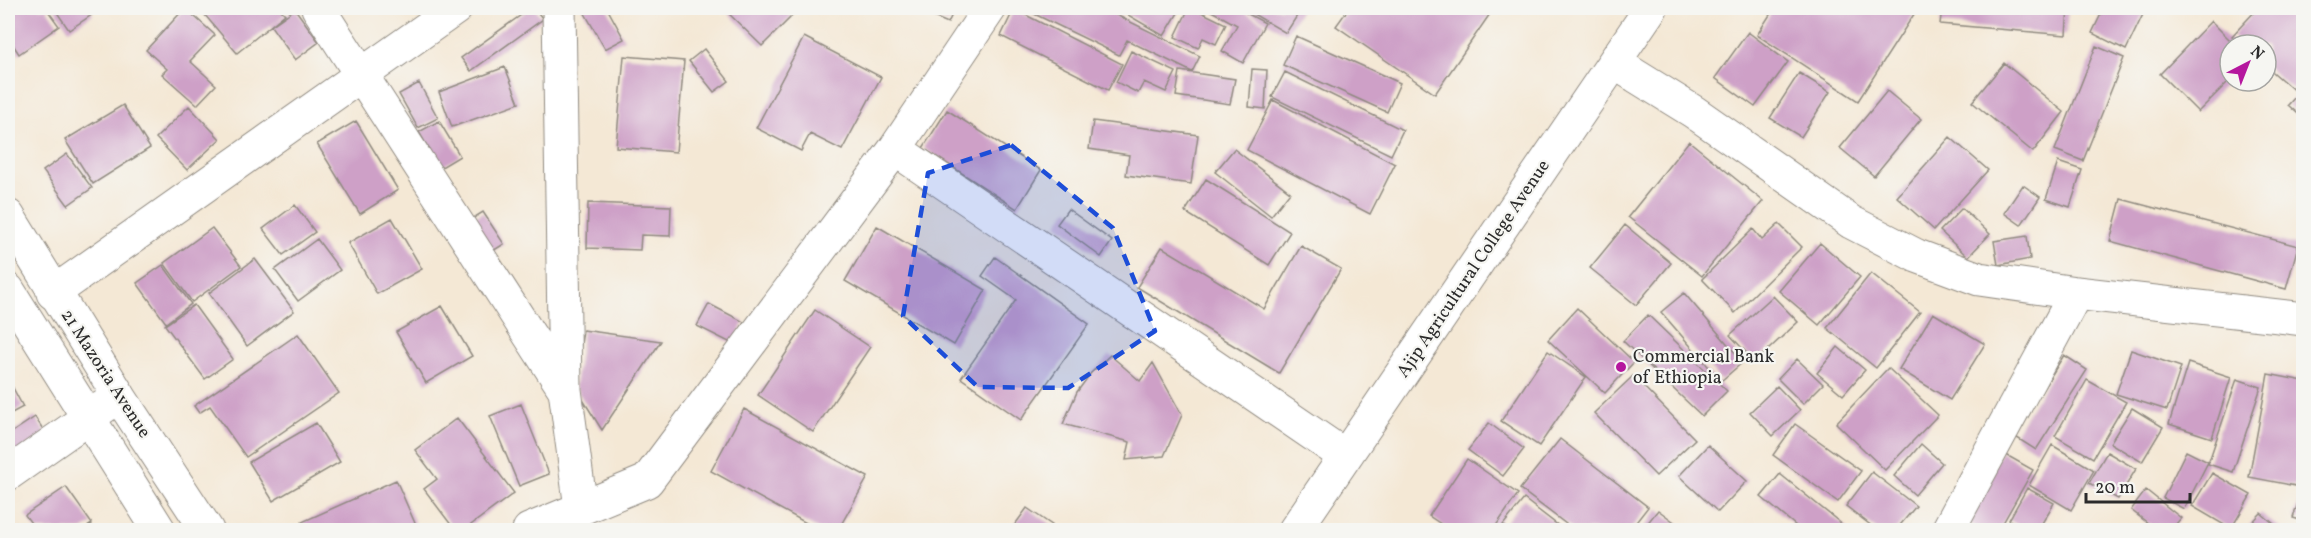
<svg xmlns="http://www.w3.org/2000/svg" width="2311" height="538" font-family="Vollkorn,serif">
<rect width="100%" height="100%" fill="#f6f6f2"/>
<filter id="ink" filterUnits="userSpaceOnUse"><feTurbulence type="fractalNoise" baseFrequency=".0167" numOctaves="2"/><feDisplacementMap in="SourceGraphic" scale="12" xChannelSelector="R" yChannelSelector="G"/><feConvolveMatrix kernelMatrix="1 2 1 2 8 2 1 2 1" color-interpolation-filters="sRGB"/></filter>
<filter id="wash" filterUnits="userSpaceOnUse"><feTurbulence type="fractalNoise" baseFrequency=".008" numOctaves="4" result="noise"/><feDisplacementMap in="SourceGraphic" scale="24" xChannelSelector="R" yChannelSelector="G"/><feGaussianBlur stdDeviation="1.35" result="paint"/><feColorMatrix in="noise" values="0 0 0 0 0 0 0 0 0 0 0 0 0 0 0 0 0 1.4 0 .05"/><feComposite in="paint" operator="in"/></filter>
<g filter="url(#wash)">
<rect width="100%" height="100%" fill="#f4e8d5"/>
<g id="blocks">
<path fill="#cea0c7" d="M12,8H46L59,26L19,54L8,37V10Z
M54,8H88L93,14L69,30Z
M185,8L215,35L190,61L216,85L197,105L162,74L167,69L146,50Z
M199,8H279L285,14L237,53Z
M531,8H534L543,19L471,71L461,58Z
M582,8H607L624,39L605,49Z
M723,8H783L792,16L762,46Z
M912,8H955L948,23Z
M1022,8H1102L1200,56L1192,72L1127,40L1119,55Z
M1116,8H1181L1164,36Z
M1189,8H1193L1226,24L1216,44L1203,38L1198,48L1175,37Z
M1206,8H1237L1265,23L1243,63L1222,51L1237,25Z
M1243,8H1302L1286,33Z
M1349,8H1494L1435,94L1336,26Z
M1798,8H1918L1858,101L1757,35L1773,10Z
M1942,8H2068L2066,35L1940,24Z
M2104,8H2146L2126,50L2092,33Z
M2258,8H2304V99L2266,66V45H2242L2232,36Z
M295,9L319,42L295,60L271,26Z
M1014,9L1122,64L1108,90L1001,36Z
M2211,21L2235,45H2230V80L2198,112L2160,74Z
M1748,32L1788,62L1755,107L1715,78Z
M1296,36L1400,83L1387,112L1283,65Z
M804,37L881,77L842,150L810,134L801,151L756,128Z
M2096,46L2124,58L2083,161L2055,150Z
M704,49L729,81L714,92L689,61Z
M1131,51L1176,72L1166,92L1144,82L1138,93L1116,82Z
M624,56L684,61L676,152L616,147Z
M2004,63L2064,112L2033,152L1972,102Z
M505,67L519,103L452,127L439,92Z
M1252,69L1267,70L1265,109L1249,107Z
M1180,71L1235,79L1230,104L1176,96Z
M1285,72L1403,130L1391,155L1272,97Z
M1799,73L1830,92L1801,137L1770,118Z
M419,83L438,118L418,128L399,94Z
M1887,91L1921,119L1874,176L1840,148Z
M2296,96L2304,102V119L2288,105Z
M1273,100L1395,164L1370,214L1247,150Z
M123,105L150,148L93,184L65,140Z
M189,106L220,139L187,170L156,138Z
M947,110L1041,170L1017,209L923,148Z
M356,121L398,190L360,214L317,144Z
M439,121L460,156L440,168L419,132Z
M1093,121L1198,135L1191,184L1126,175L1129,155L1089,149Z
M1950,137L1988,170L1934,230L1897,197Z
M1689,141L1763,201L1702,276L1628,217Z
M1234,149L1290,192L1271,216L1215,172Z
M67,154L92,188L68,205L43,171Z
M2058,162L2082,170L2070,207L2046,199Z
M1206,179L1290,232L1269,265L1185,212Z
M2023,185L2040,197L2021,225L2004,213Z
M2121,199L2298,246L2286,289L2110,241Z
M588,203L671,206L670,236L641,235L640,250L587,248Z
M295,205L315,232L283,255L263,229Z
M1962,208L1990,234L1968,257L1940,231Z
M1068,209L1112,241L1101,257L1057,224Z
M483,212L504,244L488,254L467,222Z
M392,218L422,269L377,294L348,243Z
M1779,224L1802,247L1735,313L1702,279L1753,229L1762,240Z
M1625,225L1671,263L1636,305L1590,268Z
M877,226L986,290L954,345L845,281Z
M212,228L241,266L192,302L164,263Z
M2027,236L2030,259L1998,265L1994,241Z
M317,239L340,270L298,301L275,270Z
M1820,243L1860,277L1819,325L1779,291Z
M1301,246L1341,269L1279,373L1137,287L1162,247L1264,309Z
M995,257L1089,324L1021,420L961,378L1016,300L982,276Z
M255,259L294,311L247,346L209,293Z
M163,265L191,304L166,323L137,283Z
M1871,273L1920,312L1876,368L1827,328Z
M1684,293L1743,362L1721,381L1661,312Z
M1773,296L1798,322L1755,362L1730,335Z
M709,304L744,322L733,344L697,326Z
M194,305L233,359L205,379L165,325Z
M442,306L472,356L426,383L396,332Z
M1577,308L1634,362L1605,393L1548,340Z
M815,310L870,347L813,432L758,395Z
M1933,313L1985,344L1950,400L1899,369Z
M1648,315L1727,391L1702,416L1623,341Z
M583,330L661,341L602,430L575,387Z
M298,334L339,393L246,457L210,406L199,413L194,406Z
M1838,347L1865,370L1843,395L1817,373Z
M2131,350L2181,367L2167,410L2116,394Z
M1548,351L1586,377L1539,446L1501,421Z
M1110,355L1140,381L1153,363L1182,415L1164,456L1126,460L1130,442L1063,424L1077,392L1091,373Z
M2064,355L2087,370L2036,450L2014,436Z
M1797,359L1823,384L1803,404L1778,379Z
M2188,363L2231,377L2212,438L2169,424Z
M1888,368L1938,415L1885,470L1836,423Z
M2268,374L2304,381V448L2296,486L2249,477Z
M1633,376L1695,439L1656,476L1594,413Z
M2237,379L2261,387L2233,472L2208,464Z
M2087,380L2126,402L2093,458L2055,436Z
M12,386L23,407L8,415V388Z
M1777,386L1800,410L1773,436L1750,412Z
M521,404L549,474L519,486L490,416Z
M2132,408L2163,427L2142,462L2110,443Z
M744,409L868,477L838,530H819L711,471Z
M35,417L48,437L8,464V435Z
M457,418L514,493L464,530H455L424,489L437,479L415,450Z
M316,423L340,462L273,501L249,462Z
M1489,423L1524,449L1503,476L1468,450Z
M1795,424L1861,471L1838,502L1773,455Z
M1560,439L1648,507L1630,530H1574L1520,489Z
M1921,444L1942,463L1915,495L1894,476Z
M1708,445L1747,481L1718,512L1679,476Z
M2052,445L2094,470L2071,510L2029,485Z
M2186,451L2208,462L2184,509L2163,498Z
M2001,452L2033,470L1999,530H1982L1964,520Z
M2107,452L2136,469L2118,499L2089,483Z
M1467,459L1518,494L1493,530H1450L1429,516Z
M1872,472L1916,506L1896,530H1877L1846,506Z
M2212,473L2251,495L2231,529L2192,506Z
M1780,474L1849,530H1801L1761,497Z
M396,480L418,530H306L302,522Z
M2304,485V521L2293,518Z
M66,487L92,524L82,530H36L25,515Z
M2027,488L2054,503L2038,530H2027L2009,520Z
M2146,490L2181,518L2171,530H2157L2131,510Z
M1524,499L1564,530H1510L1503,525Z
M1027,508L1059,530H1011Z
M1658,510L1685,530H1642Z
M2261,513L2280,529L2279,530H2245Z"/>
</g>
</g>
<g filter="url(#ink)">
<use href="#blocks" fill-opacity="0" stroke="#908a80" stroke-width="1.5"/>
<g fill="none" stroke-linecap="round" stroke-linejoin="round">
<defs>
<path id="minor" d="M318,8L565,390
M559,8L565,390L581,508
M1615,63L1694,112L1851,222L1917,256L1979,279L2076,293L2304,319
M895,149L1345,456
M53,293L456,8
M8,474L119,396
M529,530L647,481L895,149L990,8
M1948,530L2076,293"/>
<path id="major" d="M8,216L119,396L207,530
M8,290L159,530
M1295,530L1651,8"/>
</defs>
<use href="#minor" stroke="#908a80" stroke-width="35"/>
<use href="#major" stroke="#908a80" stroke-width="35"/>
<use href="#minor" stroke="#fff" stroke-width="33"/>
<use href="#major" stroke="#fff" stroke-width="33"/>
</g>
</g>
<path fill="#1d4ed8" fill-opacity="0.2" stroke="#1d4ed8" stroke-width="4.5" stroke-dasharray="12 8" stroke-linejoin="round" d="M1011,145L1113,228L1155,331L1068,388L978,387L903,316L928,173Z"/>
<circle fill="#b5179e" stroke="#f6f6f2" stroke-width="2" cx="1621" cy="367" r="6"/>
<g text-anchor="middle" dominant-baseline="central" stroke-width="4.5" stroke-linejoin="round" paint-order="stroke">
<g font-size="18" fill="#2b2b2b" stroke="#f6f6f2">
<text transform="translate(1474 269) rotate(-56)">Ajip Agricultural College Avenue</text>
<text transform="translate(105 374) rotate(57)">21 Mazoria Avenue</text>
</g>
<g font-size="18" fill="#2b2b2b" stroke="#f6f6f2" text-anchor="start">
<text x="1633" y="357">Commercial Bank<tspan x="1633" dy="21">of Ethiopia</tspan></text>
</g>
</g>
<rect width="2311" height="538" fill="none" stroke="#f6f6f2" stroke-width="30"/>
<g transform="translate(2248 63) rotate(42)"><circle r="28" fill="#f6f6f2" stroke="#a5a5a2" stroke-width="1.5"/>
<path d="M0-4.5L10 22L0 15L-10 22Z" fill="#b5179e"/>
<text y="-9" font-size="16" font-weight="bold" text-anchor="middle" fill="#2b2b2b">N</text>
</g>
<path d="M2086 493v9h104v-9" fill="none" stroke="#2b2b2b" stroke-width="3"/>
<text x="2095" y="493" font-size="18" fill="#2b2b2b" stroke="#f6f6f2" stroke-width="4.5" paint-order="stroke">20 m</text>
</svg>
